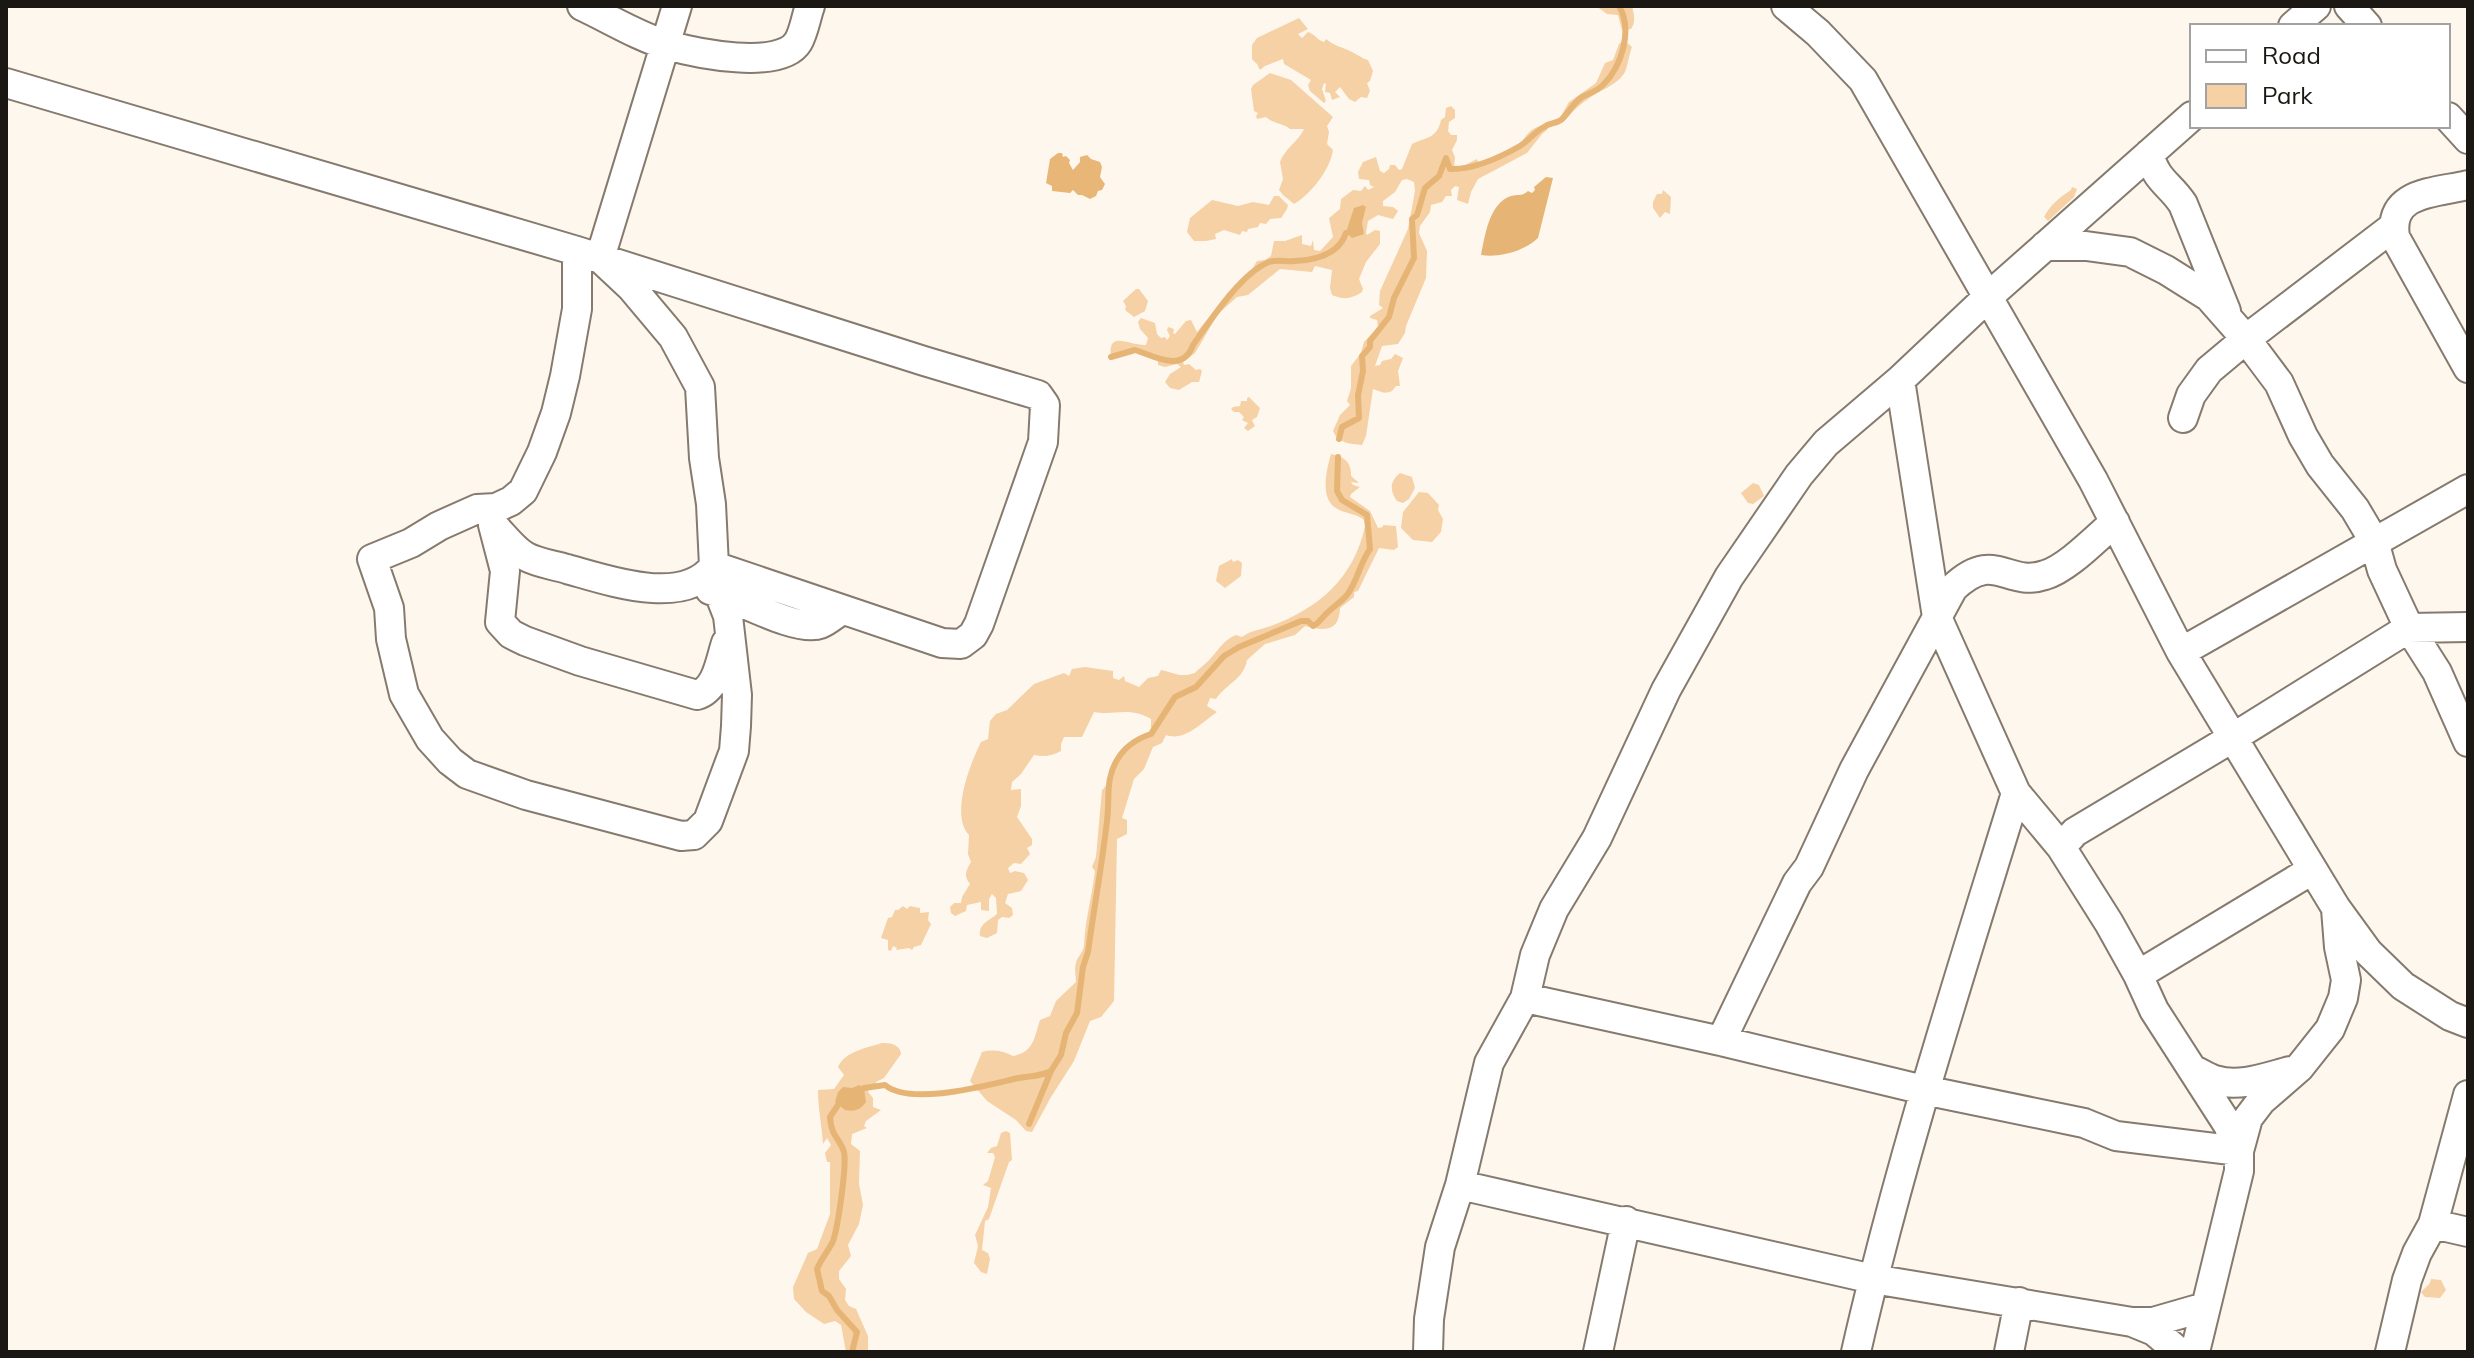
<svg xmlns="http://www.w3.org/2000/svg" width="2474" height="1358" font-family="Mulish,sans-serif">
<rect width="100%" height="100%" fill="#fef7ee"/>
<path fill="#f5d1a5" d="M1596,6H1632C1634,14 1636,22 1631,29L1622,30L1618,15L1607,14Z
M1299,18L1308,29L1298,34L1302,38L1308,32C1315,34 1317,40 1324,42L1326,39C1334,46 1342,47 1350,51C1357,54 1361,58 1368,60L1373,71L1370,81L1367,83L1370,91L1367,98L1361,97L1355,102L1349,99L1340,87L1335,92L1340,97L1332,100L1330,93L1325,92L1326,84L1324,83L1322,89L1326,101L1324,103L1310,91L1308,85L1311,80L1284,64L1283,59L1265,66L1260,70L1257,64L1252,59V45L1257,38Z
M1624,40L1632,47C1629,55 1628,65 1625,72C1618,85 1598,91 1588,99C1576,107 1570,116 1557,123L1569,102L1596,83L1605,63L1613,60L1619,44Z
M1270,73L1291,80L1333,117L1327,126L1329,132L1327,144L1333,150C1330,170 1311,194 1294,204L1283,195L1279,190L1283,179L1280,162C1285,148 1299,141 1304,129H1290C1283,123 1273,124 1266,117L1257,119L1256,116L1258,113L1254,111L1251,89L1253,85Z
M1451,106L1455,110V118L1449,122L1448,131L1451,135H1457V140L1452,150L1455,157L1454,167L1463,166L1477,159L1478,162L1482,163L1521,145C1526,131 1537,125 1550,124L1547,130L1542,134L1527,153L1478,179L1471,192L1468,204L1457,200L1459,187L1455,186L1451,190L1452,196H1446L1442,202L1431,205L1430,212L1420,226L1419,233L1427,251L1426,278L1406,326L1405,333L1398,344L1382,346L1375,366L1380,365L1382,361L1391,359L1395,354L1403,358L1398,371L1400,386H1396L1392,391C1383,395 1380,391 1373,389L1366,436L1362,445C1350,444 1338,443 1333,431L1340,415L1350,405L1347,401L1351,388V366L1361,353L1364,342L1378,327L1377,320L1370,318V316L1383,308L1379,305L1380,291L1408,229L1415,191L1414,182L1407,179L1402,180L1395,192L1383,201V206L1393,207L1398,211L1393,219L1378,215L1368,221L1366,233L1367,235L1375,230L1380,231V244L1366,262L1359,279L1363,289L1362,292C1352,299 1343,300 1332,295L1330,288L1332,270L1315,266L1312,272L1280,269L1248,295L1237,297L1218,314L1195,353L1183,362L1184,365L1189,364L1196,370L1200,369L1202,371L1199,382H1192L1179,390L1170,388L1165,382L1170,374L1181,367L1177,364L1165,367L1158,365V360C1137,347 1132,353 1111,357C1107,329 1130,346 1146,345L1148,338L1140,329L1138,322L1141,318L1155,323L1157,334L1161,338L1165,337L1167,340L1170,336L1167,330L1168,327L1174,329L1173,333L1175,334L1186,321L1191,320L1197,332L1227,295L1245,281L1257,261L1265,260L1271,256L1274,241H1285L1302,235V244L1311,246L1313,240L1314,250L1320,251L1333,237L1329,218L1340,209L1341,199L1353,190L1361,191L1365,186L1368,190L1374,187L1370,185L1369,180L1359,179L1358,172L1363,162L1376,157L1380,171L1384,173L1389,169L1390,165H1395L1399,170L1402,169L1412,144C1426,137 1437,139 1441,120L1445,117L1446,108Z
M2072,187L2077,189L2074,197L2048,221L2044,217C2050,205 2060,197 2071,190Z
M1663,190L1671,197L1670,214L1665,212L1660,218L1653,208V202L1657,194H1662Z
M1274,196H1279L1288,205L1287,209L1281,218L1270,219L1266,224L1260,223L1258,227L1248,229L1247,232L1242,231L1240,235L1224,230L1215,234L1216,239L1206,241H1194L1187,232L1190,218L1212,200L1238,206L1253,202L1269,205Z
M1136,289H1139L1148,301L1145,311L1134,317L1125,310L1126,306L1123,301Z
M1249,397L1260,408L1257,417L1252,420L1255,426L1248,431L1244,428L1248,423L1242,420L1244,417L1239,412H1234L1231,409L1233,407L1240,406L1241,401H1247V398Z
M1331,454C1343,456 1352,462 1351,476L1359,483L1351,482L1353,485L1360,487L1351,494L1350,497L1370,511L1378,528L1383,527V525L1396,526L1398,547L1394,550L1379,548L1358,591L1354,592V597L1340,608C1339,632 1325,631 1305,626L1295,635L1265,644L1247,660C1244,679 1226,684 1216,699L1210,698L1207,706L1217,712C1202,722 1185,742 1166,735L1162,743L1153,747L1144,769L1134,779L1122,818L1127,820V834L1117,839L1114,1001L1101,1017L1090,1021L1074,1061L1051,1097L1032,1132L1026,1131L1016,1120L987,1101L970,1081L982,1052C993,1049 1004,1051 1013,1056C1034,1052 1034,1038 1040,1020L1050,1016L1056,1001L1076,982C1076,977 1074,968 1076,963C1077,957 1083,953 1084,946C1085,920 1092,897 1095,871L1092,867L1096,857L1102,790C1108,785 1108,781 1111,773C1118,753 1131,741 1151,734V719C1128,706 1115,716 1094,712L1082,737H1064L1061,744V751C1052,756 1044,757 1034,755L1021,774L1012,782L1011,790L1021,789V806L1017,817L1032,839V845L1027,848L1030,854L1021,864L1014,863L1008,868L1010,873L1015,871L1024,873L1028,880L1021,891L1008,894L1005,903L1012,908L1013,915L1009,918L1002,917L998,920L997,933L987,938L980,936C978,924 989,921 997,914L996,898L992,894L989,899V911L981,910V902L967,905L966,911L955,916L951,913L950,907L954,903H961L962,897L970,884C963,875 966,871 971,862L968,854L969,835C950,815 970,764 981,742L988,739L990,721L996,714L1007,710L1034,684L1064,673L1069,676L1072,669L1085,667L1113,671V678L1119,680L1124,676L1125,681L1139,687L1148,678L1158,676L1161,670C1176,673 1178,678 1195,673C1198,669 1202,667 1205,664C1217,654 1221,641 1236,635L1242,637C1251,630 1260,630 1271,626C1319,608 1354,578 1365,526L1364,520C1356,513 1345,514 1336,508C1319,498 1327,468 1331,454Z
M1400,473L1412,477L1415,488L1409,499L1403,503L1397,501C1390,491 1389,482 1400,473Z
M1753,483L1759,485L1764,496L1753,504L1748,503L1741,493Z
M1419,492L1428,493L1439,505L1438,510L1443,519L1441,532L1432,542L1413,540L1401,528L1403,512Z
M1232,559L1233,562L1238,560L1242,563L1241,576L1225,588L1216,581L1219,566Z
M903,906L907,909L910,906L920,908V913L929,912L928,920L931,924L921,945L914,947L912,950L909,948L896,950L897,948L893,946L891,951L888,950V940L881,938L888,918L892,917L895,910H898Z
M882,1043C890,1043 900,1044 901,1054L884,1078L876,1082V1085H880L870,1088L868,1092L873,1098V1107L881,1110L866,1121L864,1126L867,1128L852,1134L851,1144L860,1151L859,1184L863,1205L859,1224L848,1245L851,1256L839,1271V1279L846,1289L845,1300L849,1306L856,1309L868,1336V1352H846L841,1325L835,1321L824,1324L806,1312L794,1299L793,1287L808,1253L817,1249L830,1214V1162H827L825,1153L831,1145L827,1138L823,1144C822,1126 818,1109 818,1090L834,1089L844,1075L838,1067C845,1051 867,1048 882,1043Z
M1006,1131L1010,1133L1012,1160L1009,1162L989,1219L985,1221L982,1250L988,1253L990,1259L987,1274L981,1272L974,1263L978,1246L975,1235L988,1207L991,1188L983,1185L988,1181L995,1157L993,1153H987L991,1148L997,1146L1001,1133Z
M2431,1279L2441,1280L2446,1290L2440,1298L2425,1297L2421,1292L2430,1283Z"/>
<path fill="#e8b778" d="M1058,153H1062L1063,157L1066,156L1070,160L1069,163L1073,170L1080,162V157L1087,155L1091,159L1100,162L1102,167L1100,177L1105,184L1102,190L1098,191L1096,196L1090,199L1082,195H1078L1073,190L1070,193L1052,191V186L1046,183L1050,159Z"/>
<path fill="#e6b575" d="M1546,177L1553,178L1538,238C1524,251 1500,258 1481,255C1485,236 1489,203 1511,196C1519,194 1521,197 1528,191L1532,193L1535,190L1534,187Z
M1363,205L1366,207L1362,223L1364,234L1352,238L1349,235H1345L1354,208Z
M859,1085L864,1088L866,1102C860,1110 855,1112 845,1110L835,1102L838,1092L843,1087L852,1088Z"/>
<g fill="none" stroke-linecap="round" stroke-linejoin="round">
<path stroke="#e6b575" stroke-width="6" d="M1111,357L1135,350C1154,356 1183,374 1193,345C1210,321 1241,273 1269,262C1278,259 1286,262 1295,261C1316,260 1339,254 1346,233
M1339,439L1342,427L1359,418L1358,395L1363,371L1362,356L1370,347V341L1389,317L1394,298L1414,258L1412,219L1417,215L1425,188L1439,176L1446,158L1450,169C1474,170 1499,158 1520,146C1528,141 1535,132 1544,127C1549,123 1555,124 1561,120C1569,113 1572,104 1582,97C1589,93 1596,92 1603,85C1622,66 1633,30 1619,6
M864,1088L885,1085C910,1106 984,1086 1014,1079C1026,1076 1040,1077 1051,1071
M838,1105L830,1117C831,1137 840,1138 844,1152C847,1165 838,1227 833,1241C829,1250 821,1259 817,1269L822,1291L829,1296L837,1310L857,1332L852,1352
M1029,1124L1051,1071L1061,1055L1066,1033L1077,1013L1083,967L1088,952C1094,908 1102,865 1107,821C1110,798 1105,780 1117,760C1125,746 1136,739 1151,734L1175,697L1196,687L1224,656L1239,647L1301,621H1308L1313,626C1321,622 1321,618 1327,613C1333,607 1341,602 1347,595C1357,582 1360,563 1370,549L1367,515L1342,500L1337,491L1338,457"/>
<defs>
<path id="minor" d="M582,6C608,18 641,38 667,45C695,53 780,71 798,42C804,32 806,17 810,6
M1786,6L1818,33L1863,80L2093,480L2181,652L2336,908L2368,952L2403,986L2450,1016L2468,1023
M2349,6L2367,26
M2293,26L2316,6
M6,83L577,251L924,361L1038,395L1045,405L1043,442L979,624L973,635L961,644L942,643L714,566
M2448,117L2468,139
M2149,154C2157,182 2169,183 2183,204L2226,311
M2468,185C2435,193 2388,191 2395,237L2468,368
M2045,246H2086L2130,252L2166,270L2209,297L2246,339L2279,383L2303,436L2320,465L2355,509L2374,541L2382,570L2409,628L2437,672L2468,742
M577,251V309L565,376L556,413L542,452L523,491L511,501L496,508L477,509L439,526L411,543L372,559L389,608L391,639L404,694L430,739L450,761L467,774L526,795L681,836L694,835L708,821L734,751L736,726L737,695L728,616L719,593L714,566L711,504L704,458L700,387L673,337L631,287L600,258L677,6
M1900,380L1937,617L2016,793L2061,847L2109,923L2138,975L2154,1010L2228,1125L2239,1151V1171L2195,1352
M2183,418L2191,395L2209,370L2246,339L2393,227
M493,525L505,571L500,622L511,634L525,641L580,661L697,695C717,689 720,661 726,643
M494,526C503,535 514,550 525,556C537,563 554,565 567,569C607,580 684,608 714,566
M710,590C735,597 797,633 820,624C828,621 835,614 842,610
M2181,652L2468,489
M2061,847L2075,832L2234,737L2409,628L2468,627
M2138,975L2312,870
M1525,998L1721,1041L1924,1090L2084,1123L2116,1136L2239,1151L2248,1118L2261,1101L2299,1068L2330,1029L2343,998L2346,980L2339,947L2336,909
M1721,1041L1797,883L1809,867L1854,770L1953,588C1995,548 2006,588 2045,575C2068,568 2096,538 2115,522
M2192,1069C2199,1072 2207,1078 2215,1080C2239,1088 2267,1077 2290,1071
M1460,1185L1873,1279L2132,1322H2153L2205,1307
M2433,1224L2468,1232
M2132,1322L2154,1331L2179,1352
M1428,1352L1429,1319L1440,1247L1460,1185L1489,1063L1525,998L1535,955L1554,909L1597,838L1666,690L1729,577L1799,475L1826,443L1900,380L1989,296L2192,116
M1598,1352L1626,1221
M1856,1352C1899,1163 1959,978 2016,793
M2009,1352L2019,1302
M2390,1352L2407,1280L2417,1253L2433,1224L2468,1095"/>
</defs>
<use href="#minor" stroke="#857a6d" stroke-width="32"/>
<use href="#minor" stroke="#fff" stroke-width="28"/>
</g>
<rect width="2474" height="1358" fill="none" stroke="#1b1712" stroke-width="16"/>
<rect x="2190" y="24" width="260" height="104" fill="#ffffff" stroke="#a4a2a0" stroke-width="2"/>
<rect x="2206" y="50" width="40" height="12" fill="#ffffff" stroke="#a4a2a0" stroke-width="2"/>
<text x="2262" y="64" font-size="24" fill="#1b1712">Road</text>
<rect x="2206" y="84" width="40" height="24" fill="#f5d1a5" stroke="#a4a2a0" stroke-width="2"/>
<text x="2262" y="104" font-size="24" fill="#1b1712">Park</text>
</svg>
